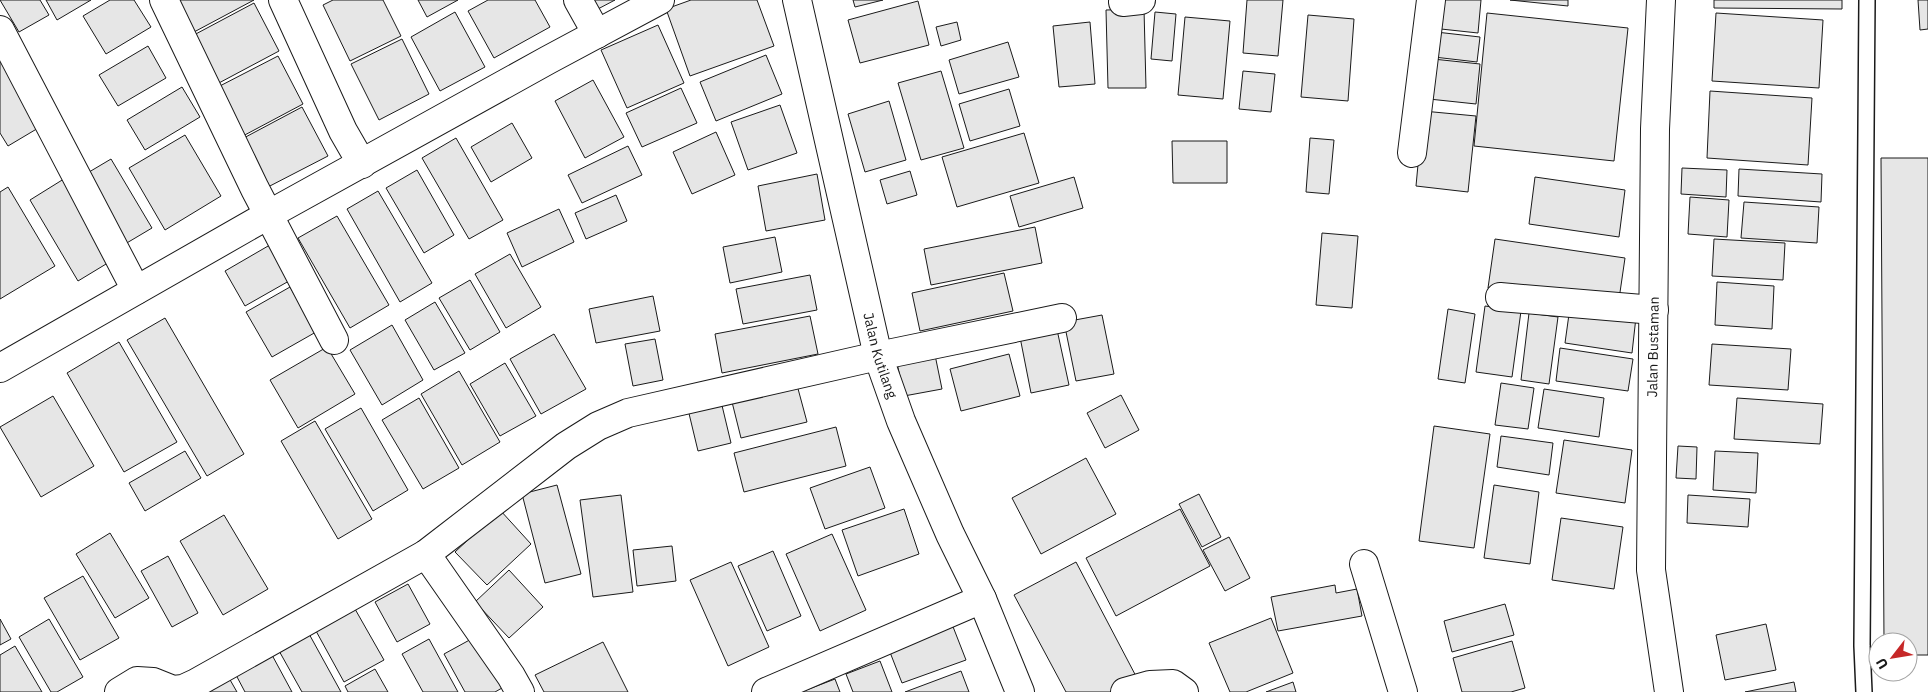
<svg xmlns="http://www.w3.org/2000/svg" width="1928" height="692" font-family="'IBM Plex Sans',sans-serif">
<rect width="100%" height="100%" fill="#fff"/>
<path fill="#e6e6e6" stroke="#1a1a1a" d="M0,0H40L49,15L19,32Z
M46,0H91L57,20Z
M110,0H134L151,27L106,54L83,16Z
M177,0H254L194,32Z
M333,0H383L401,36L350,61L323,5Z
M418,0H458L427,17Z
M488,0H535L550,27L494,58L468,11Z
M591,0H615L596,10Z
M691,0H757L774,46L690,76L666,9Z
M853,0H883L855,7Z
M1247,0H1283L1278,56L1243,53Z
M1443,0H1481L1478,33L1441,29Z
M1510,0H1568V6Z
M1714,0H1842V9L1714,8Z
M1918,0H1928V29L1920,30Z
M918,1L929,45L860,63L848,20Z
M254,3L279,51L217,84L192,36Z
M1144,9L1146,88H1108L1106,10Z
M455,12L485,67L440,91L411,37Z
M1155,12L1176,14L1172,61L1151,59Z
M1487,13L1628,28L1614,161L1474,146Z
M1716,13L1823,20L1819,88L1712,81Z
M1308,15L1354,19L1348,101L1301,97Z
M1185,17L1230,21L1223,99L1178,95Z
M957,22L961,40L941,46L936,27Z
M1090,22L1095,84L1059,87L1053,26Z
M658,25L684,83L627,108L601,50Z
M1436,32L1480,37L1477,62L1434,57Z
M402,39L429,94L379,120L351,64Z
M1008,42L1019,77L959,94L949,60Z
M148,46L166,78L118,106L99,75Z
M766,55L782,94L716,121L700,82Z
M278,56L303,104L241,137L216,88Z
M6,57L45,124L8,146L0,133V60Z
M1433,59L1480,64L1476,104L1429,99Z
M941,71L964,148L921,160L898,83Z
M1243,71L1275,74L1271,112L1239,109Z
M593,80L624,137L585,158L555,101Z
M182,87L200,117L145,150L127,120Z
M681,88L697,123L642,147L626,113Z
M1009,89L1020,126L970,141L959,104Z
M1710,91L1812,98L1808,165L1707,158Z
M889,101L906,160L865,172L848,114Z
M780,105L797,153L748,170L731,122Z
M302,107L328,156L266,188L240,140Z
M1423,111L1476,116L1468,192L1416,186Z
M512,123L532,158L491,182L471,147Z
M716,132L735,175L692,194L673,152Z
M1024,133L1039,183L957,207L942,157Z
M185,135L221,196L165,230L129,168Z
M456,138L503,220L469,239L422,158Z
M1310,138L1334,140L1329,194L1306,192Z
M1172,141H1227V183H1173Z
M628,146L642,175L582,203L568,175Z
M1881,158H1928V655H1908V642H1884Z
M111,159L152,228L120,247L79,178Z
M1682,168L1727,170L1726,197L1681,194Z
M1739,169L1822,174L1821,202L1738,196Z
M417,170L454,235L424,253L386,188Z
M910,171L917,195L887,204L880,180Z
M817,174L825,220L766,231L758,186Z
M67,177L116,258L78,281L30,200Z
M1074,177L1083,208L1019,227L1010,196Z
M1535,177L1625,190L1619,237L1529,224Z
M8,187L55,266L0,299V192Z
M378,191L432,283L400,302L347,209Z
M616,195L627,221L586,239L575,213Z
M1690,197L1729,200L1727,237L1688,234Z
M1744,202L1819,207L1817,243L1741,238Z
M559,209L574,242L522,267L507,233Z
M337,216L389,305L350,328L298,238Z
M1035,227L1042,263L931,285L924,249Z
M1322,233L1358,236L1352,308L1316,305Z
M775,237L782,272L730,283L723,247Z
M1495,239L1625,258L1618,306L1488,288Z
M1714,239L1785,243L1783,280L1712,276Z
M275,242L296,277L245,306L225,271Z
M510,254L541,307L506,328L475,274Z
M1004,273L1013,311L920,331L912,293Z
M810,275L817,310L743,324L736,289Z
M470,280L500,332L470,350L439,298Z
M1717,282L1774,286L1772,329L1715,325Z
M290,287L316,332L272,357L246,312Z
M653,296L660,331L596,343L589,309Z
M435,302L465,353L434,370L405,320Z
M1485,306L1521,311L1512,377L1476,372Z
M1570,307L1636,317L1632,353L1565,343Z
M1448,309L1475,314L1465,383L1438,379Z
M1529,313L1558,317L1549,384L1521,380Z
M1102,315L1114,374L1076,381L1064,322Z
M810,316L818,354L722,373L715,334Z
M165,318L244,454L207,476L127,340Z
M392,325L423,380L382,405L350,350Z
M1056,325L1069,385L1031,393L1019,332Z
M554,334L586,389L541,414L510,359Z
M655,339L663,380L633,386L625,344Z
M119,342L177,442L124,472L67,373Z
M1712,344L1791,349L1788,390L1709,385Z
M327,347L355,394L298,428L270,380Z
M1560,348L1633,359L1628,391L1556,381Z
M934,350L942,389L904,396L896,358Z
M1009,354L1020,396L961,411L950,369Z
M505,363L536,416L500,436L470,384Z
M459,371L500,442L462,465L421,394Z
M1501,383L1534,388L1528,429L1495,425Z
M797,385L807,422L741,438L732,402Z
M1544,389L1604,398L1599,437L1538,428Z
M719,393L731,443L698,451L686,401Z
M1121,395L1139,430L1105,448L1087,413Z
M53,396L94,466L41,497L0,427Z
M419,398L459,468L423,489L382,420Z
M1737,398L1823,404L1820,444L1734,439Z
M361,408L408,490L373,511L325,429Z
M315,421L372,519L338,539L281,441Z
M1434,426L1490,434L1474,548L1419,541Z
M836,427L846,466L744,492L734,453Z
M1501,436L1553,443L1549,475L1497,467Z
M1564,440L1632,450L1625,503L1556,493Z
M1678,446L1697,447L1696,479L1676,478Z
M185,451L201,478L145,511L129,483Z
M1715,451L1758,453L1756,493L1713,490Z
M1086,458L1116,514L1041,554L1012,498Z
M870,467L885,508L825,529L810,488Z
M557,485L581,574L545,583L522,494Z
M1494,485L1539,492L1530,564L1484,558Z
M1199,494L1221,537L1202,547L1179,504Z
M621,495L633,592L593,597L580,500Z
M1688,495L1750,499L1748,527L1687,523Z
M904,509L919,554L858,576L842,530Z
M1180,509L1210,566L1116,616L1086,558Z
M500,510L531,544L487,585L455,552Z
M224,515L268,589L223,615L180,541Z
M1561,518L1623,527L1614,589L1552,580Z
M110,533L149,598L115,618L76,554Z
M832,534L866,610L820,631L786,554Z
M1229,537L1250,578L1225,591L1203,550Z
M672,546L676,581L637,586L633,550Z
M773,551L801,616L767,631L738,566Z
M168,556L198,613L172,627L141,571Z
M731,562L769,647L728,666L690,580Z
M1076,562L1138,680L1115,692H1066L1014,595Z
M509,570L543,607L509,638L475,602Z
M83,576L119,638L80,660L44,598Z
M408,584L430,624L397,642L375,602Z
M1335,585L1336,593L1357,589L1362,616L1278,631L1271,597Z
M1505,604L1514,635L1452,652L1444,621Z
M355,609L384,660L344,682L316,631Z
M1271,618L1293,673L1246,692H1230L1209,643Z
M0,619L11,639L0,645Z
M49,619L83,677L57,692H51L19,637Z
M950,619L966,660L902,683L886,642Z
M1766,624L1776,670L1725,680L1716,635Z
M308,632L341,692H302L278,649Z
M475,637L502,688L495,692H465L444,654Z
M429,639L458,692H423L402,654Z
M1512,641L1525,688L1511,692H1462L1453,658Z
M603,642L628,692H544L535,675Z
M15,646L42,692H0V655Z
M272,655L292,692H245L236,675Z
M880,661L892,692H853L846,674Z
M375,669L388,692H348L345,686Z
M961,671L969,692H905Z
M229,678L237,692H203Z
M835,679L840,692H801Z
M1293,682L1296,692H1266Z
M1794,682L1796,692H1745Z"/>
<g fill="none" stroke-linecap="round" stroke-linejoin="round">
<defs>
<path id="lane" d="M1864,692L1862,646L1867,0"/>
<g id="street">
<path d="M164,0L255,189L334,340"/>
<path d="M283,0L343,131L362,164"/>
<path d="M578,0L597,34"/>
<path id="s1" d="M797,0L878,356L901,421L950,534L982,599L1020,692"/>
<path d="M1123,2L1141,0"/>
<path d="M0,30L136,290"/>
<path d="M1412,153L1431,0"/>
<path d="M1500,297L1654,310"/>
<path d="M0,368L268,215L548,60L660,0"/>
<path d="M426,554L511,676L520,692"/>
<path d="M1364,564L1403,692"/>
<path d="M119,692L137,681L153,682L173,690L183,689L196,683L426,554L566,446L598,426L628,413L878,356L1062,318"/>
<path d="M766,692L982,599"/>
<path d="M1125,692L1150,685L1173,684L1184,692"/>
</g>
<path id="secondary" d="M1661,0L1655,129L1651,570L1669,692"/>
</defs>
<use href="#lane" stroke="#1a1a1a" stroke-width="18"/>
<use href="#street" stroke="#1a1a1a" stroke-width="30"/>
<use href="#secondary" stroke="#1a1a1a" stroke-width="30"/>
<use href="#lane" stroke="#fff" stroke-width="15"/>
<use href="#street" stroke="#fff" stroke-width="28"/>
<use href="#secondary" stroke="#fff" stroke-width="28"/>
</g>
<g text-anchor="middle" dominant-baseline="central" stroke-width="4" stroke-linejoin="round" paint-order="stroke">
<g font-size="14" fill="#1a1a1a" stroke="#fff">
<text transform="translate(1653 347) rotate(-89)">Jalan Bustaman</text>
<text stroke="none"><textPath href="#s1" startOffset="365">Jalan Kutilang</textPath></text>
</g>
</g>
<g transform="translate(1893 657) rotate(239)"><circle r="24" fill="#ffffff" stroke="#a3a3a3"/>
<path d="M0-4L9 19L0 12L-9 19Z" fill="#c62828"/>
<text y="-8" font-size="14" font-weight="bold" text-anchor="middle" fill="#1a1a1a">U</text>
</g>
</svg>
